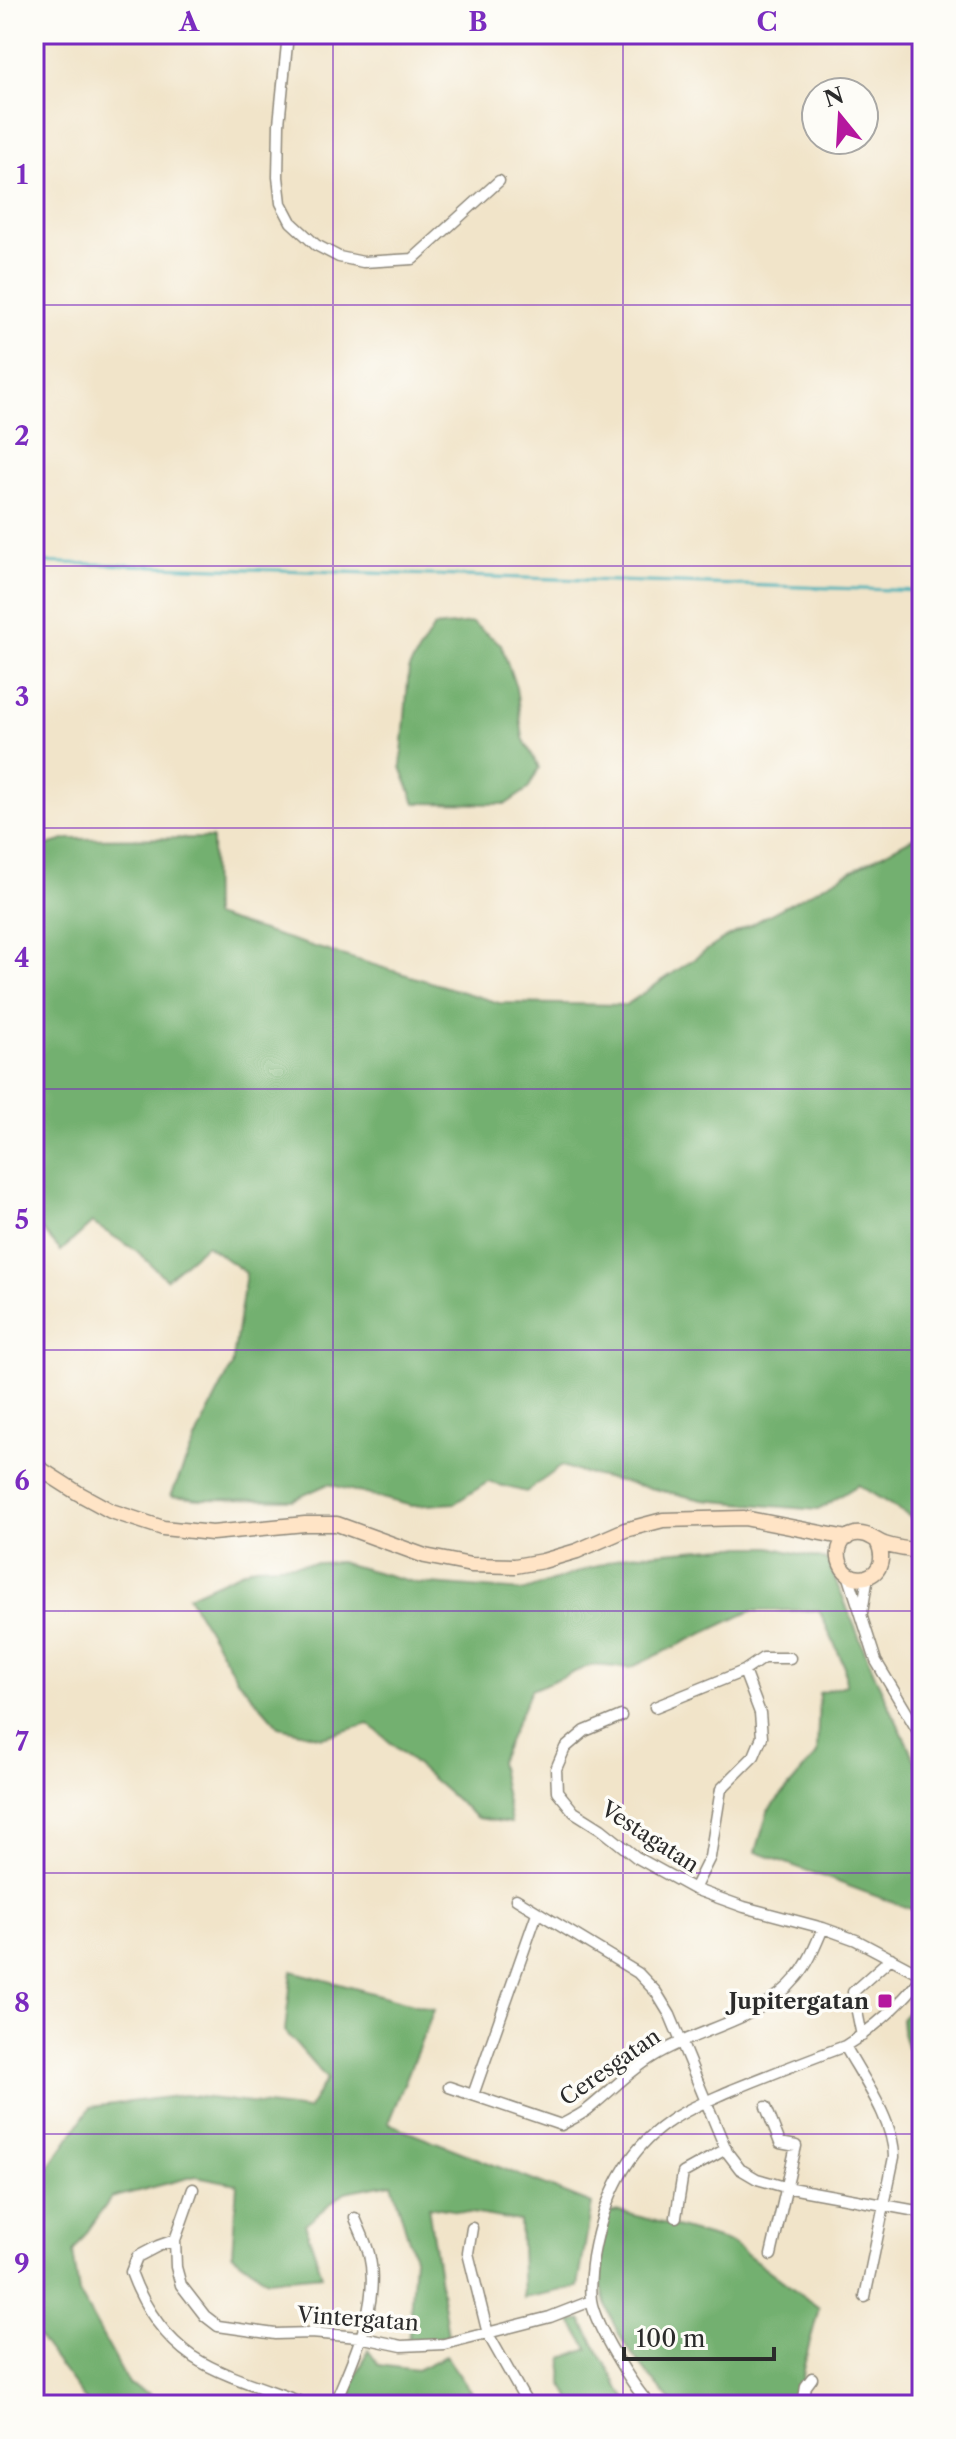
<svg xmlns="http://www.w3.org/2000/svg" width="956" height="2439" font-family="'Libre Caslon Text',serif">
<rect width="100%" height="100%" fill="#fdfcf7"/>
<filter id="ink" filterUnits="userSpaceOnUse"><feTurbulence type="fractalNoise" baseFrequency=".0125" numOctaves="2"/><feDisplacementMap in="SourceGraphic" scale="16" xChannelSelector="R" yChannelSelector="G"/><feConvolveMatrix kernelMatrix="1 2 1 2 8 2 1 2 1" color-interpolation-filters="sRGB"/></filter>
<filter id="wash" filterUnits="userSpaceOnUse"><feTurbulence type="fractalNoise" baseFrequency=".006" numOctaves="4" result="noise"/><feDisplacementMap in="SourceGraphic" scale="32" xChannelSelector="R" yChannelSelector="G"/><feGaussianBlur stdDeviation="1.8" result="paint"/><feColorMatrix in="noise" values="0 0 0 0 0 0 0 0 0 0 0 0 0 0 0 0 0 1.4 0 .05"/><feComposite in="paint" operator="in"/></filter>
<g filter="url(#wash)">
<rect width="100%" height="100%" fill="#f1e4c9"/>
<path fill="#73b06f" stroke="#4f6e4d" stroke-width="2" d="M472,623L501,644L516,688L523,738L539,768L528,789L506,804L415,803L401,767L409,668L434,627Z
M922,833V1524L858,1485L818,1510L703,1500L583,1473L562,1466L526,1492L488,1482L455,1503L412,1506L328,1484L293,1500L199,1499L171,1496L200,1429L232,1366L246,1273L206,1245L166,1279L137,1251L92,1223L61,1251L34,1221V849L68,839L212,838L213,916L499,1003L626,1005L722,940Z
M726,1547H770L827,1560L877,1680L922,1775V1952L906,1949L919,1912L756,1852L768,1811L817,1754L819,1693L846,1685L844,1665L819,1610L751,1611L630,1668L591,1665L531,1690L499,1762L511,1823L477,1818L369,1724L322,1737L279,1727L237,1679L188,1596L254,1566L339,1562L417,1583L523,1591L628,1555Z
M292,1971L434,2010L388,2123L592,2204L578,2287L523,2298L520,2221L428,2206L448,2335L408,2346L414,2257L392,2183L345,2192L305,2224L322,2275L267,2280L232,2254L237,2184L196,2176L111,2198L73,2252L79,2293L129,2384L173,2405H89L34,2332V2201L47,2170L91,2107L184,2095L307,2110L327,2079L285,2031Z
M922,1996V2095L902,2030L901,2019Z
M619,2211L732,2243L819,2308L804,2365L797,2405H675C642,2368 604,2329 601,2276C600,2256 605,2233 607,2213Z
M581,2320L622,2393L632,2405H575L562,2383L563,2358L589,2349L571,2322Z
M368,2350L379,2365L417,2370L446,2356L480,2405H345Z"/>
<g fill="none" stroke-linecap="round" stroke-linejoin="round">
<path stroke="#3eafb7" stroke-width="3" d="M34,562L922,591"/>
</g>
</g>
<g filter="url(#ink)">
<g fill="none" stroke-linecap="round" stroke-linejoin="round">
<defs>
<path id="street" d="M288,34L279,124L278,177L281,203L291,222L316,245L339,257L363,262L413,259L499,181
M848,1574L876,1661L922,1738
M862,1613L868,1576
M655,1707L744,1671
M621,1716L585,1731L565,1748L556,1769L557,1791L574,1812L601,1829L636,1857L694,1889L744,1907L823,1928L856,1940L922,1975
M694,1889L710,1857L721,1789L754,1756L762,1737L760,1713L744,1671L763,1658H790
M516,1899L638,1973L656,1992L670,2015L727,2152L740,2169L757,2179L785,2187L922,2212
M862,2036L853,1992L891,1958
M845,2046C862,2077 894,2121 894,2157L865,2297
M449,2087L561,2125C570,2120 579,2116 587,2110C610,2092 629,2071 654,2056C701,2027 761,2021 797,1977C809,1963 816,1944 823,1928
M473,2095L537,1913
M766,2107L780,2143L796,2146L771,2255
M193,2189L175,2240L176,2267L181,2285L205,2316L218,2326L275,2334L311,2333L359,2337L402,2346L444,2344L550,2317L591,2301
M676,2217L683,2173L726,2149
M472,2228L468,2253L488,2334L528,2405
M175,2240L158,2246L137,2257L131,2272C143,2305 163,2336 193,2357C223,2377 274,2391 309,2405
M334,2405C353,2359 381,2304 369,2254C366,2242 360,2230 355,2218
M650,2405C632,2385 595,2326 591,2300C589,2286 591,2271 593,2257C602,2206 622,2154 667,2123C686,2109 710,2100 732,2090C769,2075 807,2060 845,2046C876,2027 900,2005 922,1977
M803,2405L806,2386L812,2378"/>
<path id="secondary" d="M34,1465L78,1493L111,1511L163,1528L212,1533L305,1524H337L425,1556L471,1565L515,1566L543,1561L577,1551L625,1530L663,1520L744,1518L847,1538
M877,1541C884,1555 883,1572 866,1577C838,1584 827,1540 855,1534C867,1532 874,1540 884,1544C896,1548 910,1550 922,1551"/>
</defs>
<use href="#street" stroke="#8e887a" stroke-width="13"/>
<use href="#secondary" stroke="#8e887a" stroke-width="17"/>
<use href="#street" stroke="#fff" stroke-width="10"/>
<use href="#secondary" stroke="#ffe4c6" stroke-width="14"/>
</g>
</g>
<path fill="none" stroke="#7b2cbf" stroke-width="2" stroke-opacity="0.55" d="M333,34V2405M623,34V2405M34,305H922M34,566H922M34,828H922M34,1089H922M34,1350H922M34,1611H922M34,1873H922M34,2134H922"/>
<rect fill="#b5179e" stroke="#fdfcf7" stroke-width="3" x="877" y="1993" width="16" height="16" rx="4"/>
<g text-anchor="middle" dominant-baseline="central" stroke-width="7" stroke-linejoin="round" paint-order="stroke">
<g font-size="22" fill="#2b2b2b" stroke="#fdfcf7">
<text transform="translate(650 1837) rotate(33)">Vestagatan</text>
<text transform="translate(610 2067) rotate(-35)">Ceresgatan</text>
<text transform="translate(358 2319) rotate(4)">Vintergatan</text>
</g>
<g font-size="22" font-weight="bold" fill="#2b2b2b" stroke="#fdfcf7" text-anchor="end">
<text x="869" y="2001">Jupitergatan</text>
</g>
</g>
<rect width="956" height="2439" fill="none" stroke="#fdfcf7" stroke-width="88"/>
<g transform="translate(840 116) rotate(342)"><circle r="38" fill="#fdfcf7" stroke="#a9a8a5" stroke-width="2"/>
<path d="M0-6L14 30L0 20L-14 30Z" fill="#b5179e"/>
<text y="-12" font-size="22" font-weight="bold" text-anchor="middle" fill="#2b2b2b">N</text>
</g>
<path d="M624 2347v12h150v-12" fill="none" stroke="#2b2b2b" stroke-width="4"/>
<text x="636" y="2347" font-size="24" fill="#2b2b2b" stroke="#fdfcf7" stroke-width="6" paint-order="stroke">100 m</text>
<rect x="44" y="44" width="868" height="2351" fill="none" stroke="#7b2cbf" stroke-width="3"/>
<g font-size="26" text-anchor="middle" font-weight="bold" fill="#7b2cbf">
<text x="189" y="31">A</text>
<text x="478" y="31">B</text>
<text x="767" y="31">C</text>
<text x="22" y="184">1</text>
<text x="22" y="445">2</text>
<text x="22" y="706">3</text>
<text x="22" y="967">4</text>
<text x="22" y="1229">5</text>
<text x="22" y="1490">6</text>
<text x="22" y="1751">7</text>
<text x="22" y="2012">8</text>
<text x="22" y="2273">9</text>
</g>
</svg>
